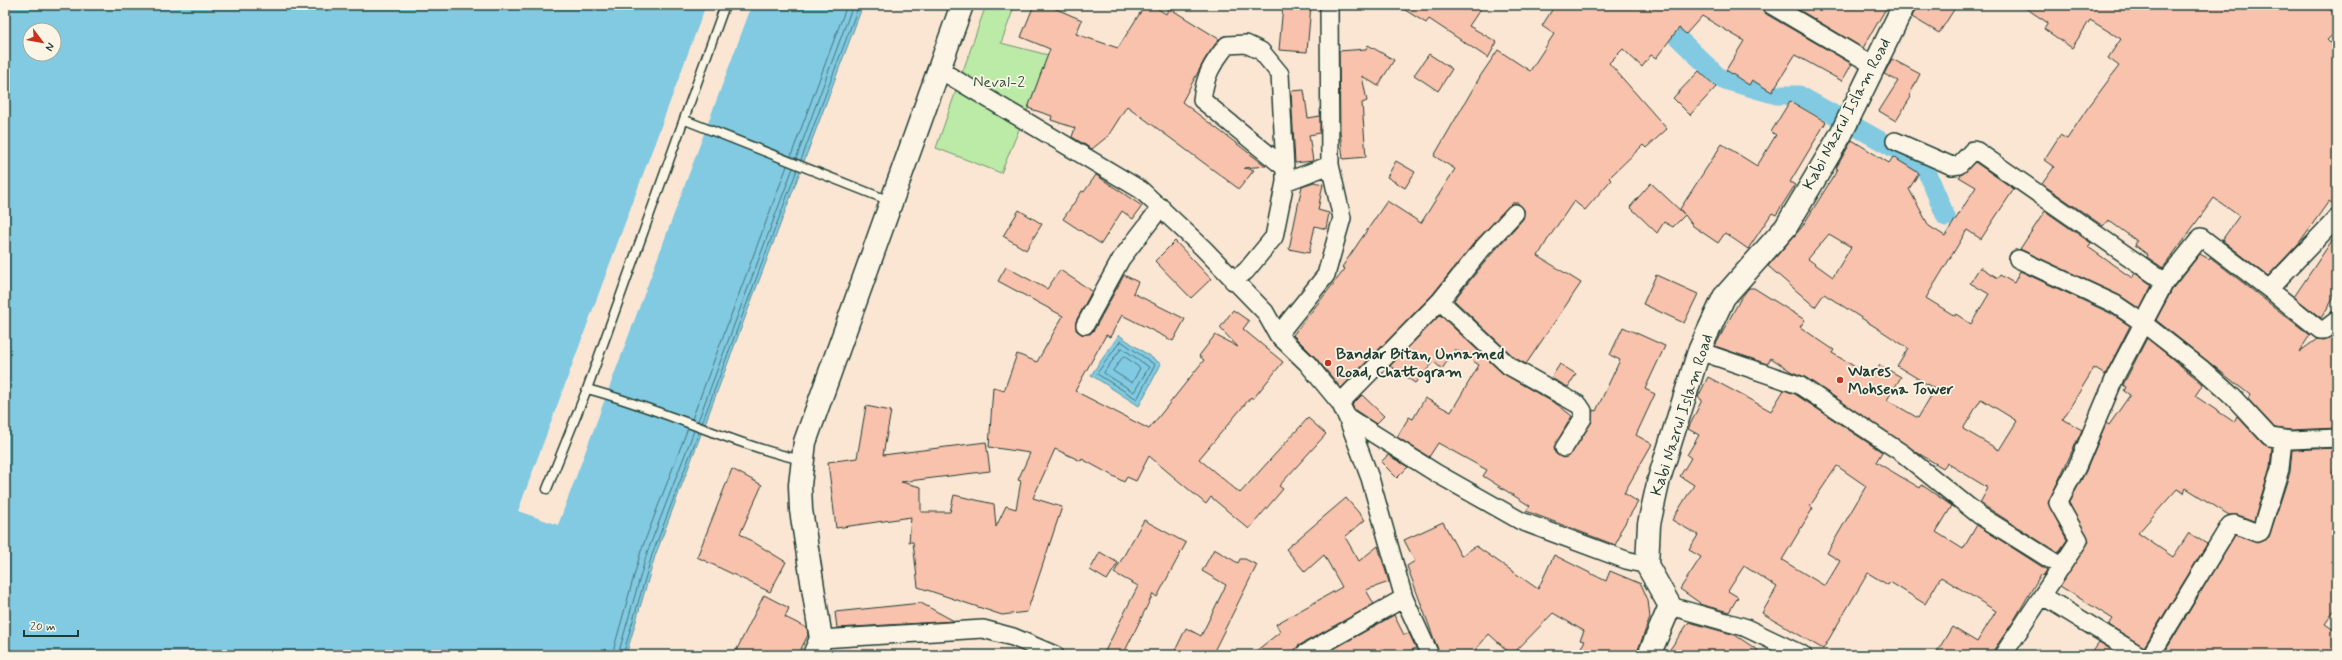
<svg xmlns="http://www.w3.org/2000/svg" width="2342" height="660" font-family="Mynerve,sans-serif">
<rect width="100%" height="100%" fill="#fbe6d4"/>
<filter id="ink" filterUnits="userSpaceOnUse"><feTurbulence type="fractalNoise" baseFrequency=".025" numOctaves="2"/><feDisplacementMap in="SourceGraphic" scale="8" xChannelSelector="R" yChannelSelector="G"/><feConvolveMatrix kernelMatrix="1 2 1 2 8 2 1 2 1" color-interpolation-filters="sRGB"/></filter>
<g filter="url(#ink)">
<path fill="#bceaa7" stroke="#6e946e" d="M986,5H1015L1001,43L1048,55L1028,108L1001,173L936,148Z"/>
<path fill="#81cae2" stroke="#5a929c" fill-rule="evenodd" d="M5,5H863L655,556L626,655H5ZM30,30H54V54H30Z
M1119,335L1161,364L1139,406L1091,375Z"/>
<path fill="#fbe6d4" d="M706,5H752L558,525L518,511Z"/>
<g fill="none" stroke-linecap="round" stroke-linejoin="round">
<path stroke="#46757a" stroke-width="1" d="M791,156L847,5
M796,159L853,5
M801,160L859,5
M1121,341L1155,365L1137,399L1097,374Z
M1122,348L1149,367L1134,392L1104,373Z
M1124,356L1140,368L1132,383L1113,371Z
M692,419L787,166
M698,421L793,168
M702,423L797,170
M612,655L641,551L688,428
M618,655L647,553L694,431
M623,655L652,555L699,432"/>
<path stroke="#81cae2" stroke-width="19" d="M1639,5L1670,30L1721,79L1777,95H1799L1924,165L1946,217"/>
</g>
<path fill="#f9c2ac" stroke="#1f3d34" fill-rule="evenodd" d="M1034,5H1047L1082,20L1076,34L1118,48L1145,5H1152L1166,14L1169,8L1219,39L1205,59L1182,102L1266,166L1244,168L1254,170L1239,189L1127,106L1108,136L1092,149L1072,137L1075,128L1051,120L1052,116L1028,108L1050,49L1021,37Z
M1283,5H1311L1307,52L1279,50Z
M1397,5H1483L1469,26L1497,42L1488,58L1429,19L1426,23Z
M1555,5H1761L1766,14L1852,64L1842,81L1795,55L1772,92L1752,80L1749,85L1726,70L1744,41L1702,16L1686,34L1679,28L1656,58L1651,55L1642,67L1623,49L1609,63L1667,129L1646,148L1643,145L1609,178L1611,180L1585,210L1574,201L1548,239L1538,256L1581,283L1526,364L1515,358L1454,300L1489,257L1523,219L1524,210L1518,203H1512L1474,243L1433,294L1341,388L1315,357L1293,335L1345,269L1342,267L1387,201L1421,223L1455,169L1434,156L1481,75L1498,50L1530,71L1554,34L1542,26Z
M1791,5H1888L1863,48Z
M1917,5H1957L1939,33L1912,17Z
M2021,5H2326L2337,17V31L2327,40L2337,50V207L2329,201L2299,243L2268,276L2222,240L2239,216L2214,198L2163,268L2147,257L2148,255L2135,245L2137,241L2108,220L2103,226L2042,184L2054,167L2044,160L2060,135L2067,139L2087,109L2119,66L2108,58L2121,39L2090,20L2072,48L2044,29L2048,23Z
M1368,45L1394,60L1378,86L1362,76L1367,101L1362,103L1366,157L1343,159L1340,131L1339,51L1366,49Z
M1429,54L1452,69L1438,91L1414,75Z
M1892,59L1920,74L1909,96L1911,97L1896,121L1879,111L1898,81L1884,74Z
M1699,71L1716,87L1690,115L1673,98Z
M1304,90L1308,118L1320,116V133L1309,135L1313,161L1295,163L1291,91Z
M1790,101L1826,122L1790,182L1795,185L1776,215L1772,213L1748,249L1725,233L1718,243L1693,226L1685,215L1673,227L1664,222L1657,233L1630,207L1651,183L1684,214L1680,209L1722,144L1757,166L1776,135L1771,132Z
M1852,140L1889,163L1893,157L1919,173L1909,189L1929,226L1945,236L1976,187L1959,177L1975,162L2014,189L1981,239L1967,230L1926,298L1955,316L1956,314L1971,324L1989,294L1970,283L1980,267L1998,278L2000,275L2014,283L2020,271L2110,313L2130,326L2105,375L2094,368L2063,419L2082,430L2048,503L2067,540L2058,553L1980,503L1988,488L1947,463L1943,468L1918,453L1805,377L1792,372L1771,358L1767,364L1715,346L1741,298L1749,288H1754L1805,320L1800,327L1834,350L1832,353L1872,377L1880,365L1901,377L1887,400L1918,418L1935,389L1897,366L1908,348L1824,294L1815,307L1768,266L1802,227L1838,169L1836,168ZM1829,234L1851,247L1833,277L1808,259ZM1981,399L2017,421L1999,450L1963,429Z
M1396,161L1415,172L1405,188L1387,177Z
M1096,175L1142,206L1133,219L1122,211L1101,244L1063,219L1082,191L1084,192Z
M1314,182L1323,184L1318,210L1329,213L1326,229L1315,226L1309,253L1289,249L1302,186Z
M1019,210L1042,224L1026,250L1003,236Z
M2045,211L2091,243L2088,247L2132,278L2135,273L2152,285L2140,309L2119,295L2020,249Z
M2337,233V293L2321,318L2294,297Z
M1175,241L1211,279L1191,298L1155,261Z
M2200,254L2209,259L2210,257L2310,335L2299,352L2317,339L2324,340L2337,333V428L2291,430L2275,428L2248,399L2250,395L2156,320L2173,288Z
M1006,267L1047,289L1060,270L1092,291L1076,321V330L1081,334H1090L1094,330L1124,275L1138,282L1133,293L1185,319L1173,341L1122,315L1110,337L1106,335L1075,391L1149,429L1204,360L1199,356L1215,335L1238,347L1220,328L1233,310L1249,321L1243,329L1283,362L1253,399L1251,397L1199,459L1240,493L1308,418L1326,434L1279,486L1283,489L1249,529L1211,497L1206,504L1149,456L1136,481L1127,477L1124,482L1082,459L1081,461L1055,449L1033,498L1062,507L1027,612L1002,615L918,587L913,542H909L911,517L836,528L828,462L857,458L866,406L891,411L883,455L986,442L990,471L901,482L921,487V512H950L954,495L994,504L996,527L1006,506L1016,509L1021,481L1018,480L1030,453L989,447L993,387L1004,391L1017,354L1037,362L1063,316L998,281Z
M1656,275L1698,294L1684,323L1643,304Z
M1440,315L1502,373L1558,405L1572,416L1554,447L1555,453L1563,458L1572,453L1591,423L1593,410L1596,411L1620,360L1610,355L1623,327L1665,346L1645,389L1655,394L1636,435L1652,444L1624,493L1638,502L1619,533L1621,534L1615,545L1526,511L1530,506L1483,476L1487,470L1438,443L1429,457L1397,437L1409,417L1413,419L1425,398L1451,412L1479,365L1455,349L1442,369L1434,362L1415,383L1390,366Z
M2147,338L2203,384L2195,396L2234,422L2237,416L2263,444L2272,447L2270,467L2254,521L2238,515H2229L2186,488L2184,493L2177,489L2138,533L2173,557L2189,533L2207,544L2144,647L2109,625L2113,619L2060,586L2089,541L2069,503L2086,471L2106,423L2109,425L2130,395L2124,391L2126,387L2123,385Z
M1560,364L1576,374L1568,387L1551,378Z
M1708,377L1771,411L1784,390L1795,394L1882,452L1876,462L1920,488L1922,485L1952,506L1936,532L1963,549L1977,525L2047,570L2043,576L2041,574L2013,622L1993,651V655H1935L1952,627L1977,642L1996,611L1941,577L1925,604L1890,582L1888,585L1868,573L1823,649L1762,613L1777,587L1744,566L1728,591L1738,597L1729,612L1699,604L1700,603L1680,589L1701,557L1689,550L1698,535L1672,520L1694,485L1680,476L1691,458L1687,455L1699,435L1688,429L1702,400L1698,397ZM1837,466L1866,486L1827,553L1840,561L1825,586L1782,560L1813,508L1810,506Z
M1362,395L1384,416L1376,424L1355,410L1352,405Z
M2337,448V460L2332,475L2337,477V607L2325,624L2337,632V655H2163L2235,535L2257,543L2269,537L2290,472L2292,450Z
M1388,455L1408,467L1397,478L1381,462Z
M732,469L762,485L740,534L786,562L770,592L697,557Z
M1346,498L1365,520L1345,537L1359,561L1378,546L1389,582L1366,590L1374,604L1298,646L1293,655H1251L1280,632L1276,624L1342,587L1324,555L1305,572L1286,549Z
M1144,520L1186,543L1157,597L1153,594L1123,655H1103L1138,586L1114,573Z
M1443,522L1461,556L1476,546L1538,589L1554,555L1606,581L1610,571L1641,584L1648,600L1650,618L1636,655H1576L1585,641L1580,640L1584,631L1553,613L1512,655L1489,634L1471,655H1440L1407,566L1415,561L1404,540Z
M1214,549L1238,563L1240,559H1245L1257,565L1212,655H1173L1186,628L1201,636L1226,585L1202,571Z
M1100,552L1118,563L1107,580L1090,570Z
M764,595L789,608L785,617L807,628L808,635L798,655H734Z
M921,603L954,621L837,628L835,612Z
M1394,615L1404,635L1409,633L1416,648L1402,655H1323Z
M1689,622L1735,635L1765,655H1666Z
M2099,642L2120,655H2090Z"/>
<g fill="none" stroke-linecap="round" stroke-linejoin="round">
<defs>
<path id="lane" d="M725,5L587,389C660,408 728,443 802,460
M685,120L890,201
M547,489L587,389"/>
<path id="street" d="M1771,5L1873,65
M940,70L1141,190L1203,248L1265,312L1278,335L1307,363L1340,403L1347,417L1370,478L1404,598
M1895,141L1952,166L1959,165L1973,150L1977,151L2165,282L2116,375L2077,467L2058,503L2079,540L2003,655
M1285,168L1202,100C1205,75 1212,64 1227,45L1246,44L1261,51L1280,74L1285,168V182
M2018,259L2115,304L2143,323L2202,369L2232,396L2270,437L2291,440L2337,438
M1233,281L1246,271L1274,237L1285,182L1330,165
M2165,282L2201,237L2269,289L2337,218
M2269,289L2320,330H2324L2337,320
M1440,301L1509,366L1579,405L1583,411V418L1564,448
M1085,325L1121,259L1161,207
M1278,335L1326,275L1342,218L1330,165L1329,5
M1699,351L1799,385L1902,453L1979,515L2062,567
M1340,403L1440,301L1481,250L1515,213
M1347,417L1436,473L1521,521L1626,560L1647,565
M2043,596L2139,655
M1670,606L1744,627L1803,655
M821,639L983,629L1013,637L1055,655
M1303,655L1404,598L1430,655
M2151,655L2230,525L2234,524L2257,533L2261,531L2280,469L2283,440"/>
<path id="secondary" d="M814,655L821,639L801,510L800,485L805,442L962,5
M1649,655L1670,606L1647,565L1649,524L1659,479L1699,351L1724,297L1786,227L1814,180L1841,134L1904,5"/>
</defs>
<use href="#lane" stroke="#1f3d34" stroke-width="11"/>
<use href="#street" stroke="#1f3d34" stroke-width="20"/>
<use href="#secondary" stroke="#1f3d34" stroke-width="25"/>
<use href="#lane" stroke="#fcf5e5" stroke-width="8"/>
<use href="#street" stroke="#fcf5e5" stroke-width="17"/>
<use href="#secondary" stroke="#fcf5e5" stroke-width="22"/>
</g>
</g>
<g fill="#c8321e" stroke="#fcf5e5" stroke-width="1.5">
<circle cx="1328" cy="363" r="4"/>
<circle cx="1840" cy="380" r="4"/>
</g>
<g text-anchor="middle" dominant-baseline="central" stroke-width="3.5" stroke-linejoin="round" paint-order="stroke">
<g font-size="16" fill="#375745" stroke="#fcf5e5">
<text x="999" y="82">Neval-2</text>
</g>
<g font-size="16" fill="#1f3d34" stroke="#fcf5e5">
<text transform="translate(1847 114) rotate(-62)">Kabi Nazrul Islam Road</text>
<text transform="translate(1682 415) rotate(-72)">Kabi Nazrul Islam Road</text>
</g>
<g font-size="16" font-weight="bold" fill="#1f3d34" stroke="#fcf5e5" text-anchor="start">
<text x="1336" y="354">Bandar Bitan, Unnamed<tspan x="1336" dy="18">Road, Chattogram</tspan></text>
<text x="1848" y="371">Wares<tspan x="1848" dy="18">Mohsena Tower</tspan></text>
</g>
</g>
<rect width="2342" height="660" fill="none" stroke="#fcf5e5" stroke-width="20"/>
<rect x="10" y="10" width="2322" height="640" fill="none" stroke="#1f3d34" stroke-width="1.5" filter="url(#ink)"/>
<g transform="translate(42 42) rotate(122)"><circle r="19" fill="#fcf5e5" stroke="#a4ab9e"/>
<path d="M0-3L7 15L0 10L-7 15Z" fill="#c8321e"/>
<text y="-6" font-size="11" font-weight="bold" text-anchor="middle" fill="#1f3d34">N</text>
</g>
<path d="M24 630v6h54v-6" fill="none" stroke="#1f3d34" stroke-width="2"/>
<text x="30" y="630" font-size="12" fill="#1f3d34" stroke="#fcf5e5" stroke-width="3" paint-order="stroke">20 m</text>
</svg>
